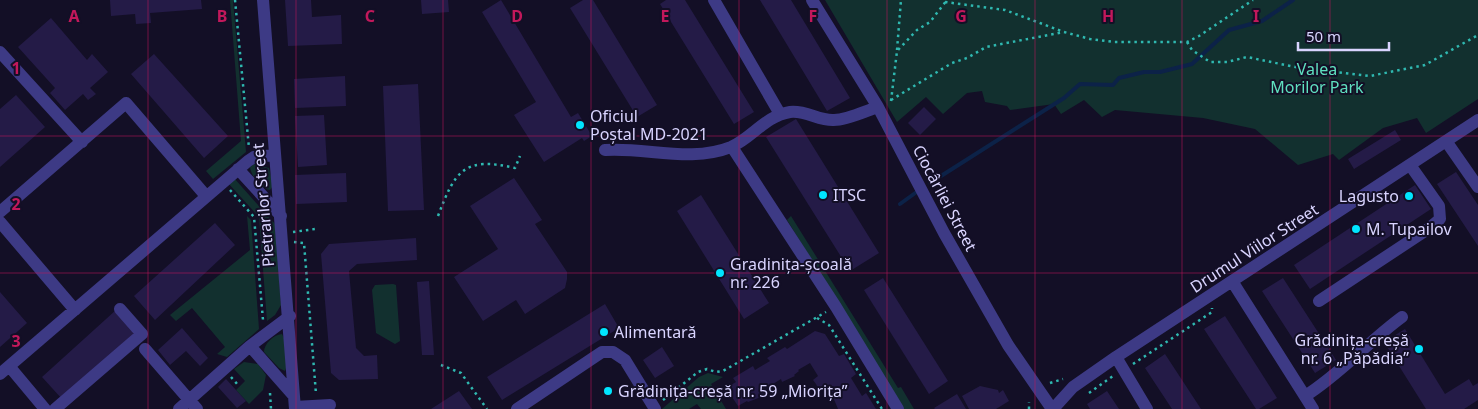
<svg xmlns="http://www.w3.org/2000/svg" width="1478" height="409" font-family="'Noto Sans',sans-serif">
<rect width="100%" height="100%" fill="#130f26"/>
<path fill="#12302f" d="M230,0H233L246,152L213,179L206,171L241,141Z
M825,0H1478V99L1426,133L1417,118L1383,128L1339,160L1333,154L1298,165L1255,129L1203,118L1115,110L1102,117L1084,100L1061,114L1054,104L1010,110L1007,106L985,102L982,91L967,93L943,114L926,97L897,122Z
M254,164L269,168L273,186L270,190C261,189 251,176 250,167Z
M234,178L275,224L281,305L275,315L267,321L259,217L228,183Z
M247,216L251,220L259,329L227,357L217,354L225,347L192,308L176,321L170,315L250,250Z
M791,216L898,388L901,387L914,409H904L787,220Z
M393,284L396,285L400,341L395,344L376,333L372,290L375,285Z
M282,334L284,338L287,366L285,371L279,368L264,352C264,344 273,335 282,334Z
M244,362L258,364L266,375L263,390L249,404L236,390L245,381L234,369Z
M708,373L723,377L711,384L726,409H701L697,404L689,409H662L699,377Z"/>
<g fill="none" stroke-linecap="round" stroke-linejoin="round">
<path stroke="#0c2248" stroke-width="4" d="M930,183L1064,98L1080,84L1113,85L1119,78L1144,72H1160L1192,64L1229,30L1262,21L1293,0
M900,204L918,191"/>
</g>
<path fill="#241b47" d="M110,0H201L202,9L150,13L151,23L136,24L135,14L111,16Z
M285,0H311L312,17L341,15L342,44L288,46Z
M421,0H448L449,12L422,14Z
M501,0L571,117L578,113L592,136L584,141L582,138L544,162L514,115L536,102L482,12Z
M583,0H593L657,105L637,117L570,8Z
M666,0H685L754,112L734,124L660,4Z
M760,0H791L850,98L827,111Z
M51,18L87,60L92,54L108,72L90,88L96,94L88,100L83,94L65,110L50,93L55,88L18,47Z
M154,54L228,136L204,158L131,74Z
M345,76L346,106L295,108L294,79Z
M418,84L424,210L388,211L383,86Z
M16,95L45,127L0,167V109Z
M924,107L936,119L920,135L908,123Z
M324,115L327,165L298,167L295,116Z
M796,119L879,253L850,271L766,137Z
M1395,130L1401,140L1354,169L1348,159Z
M1456,172L1478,205V246L1437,184Z
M346,173L347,202L296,204L295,175Z
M514,178L542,220L535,224L567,272V279L565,288L525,314L516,300L483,321L454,277L498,249L470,206Z
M1415,185L1431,209L1310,289L1294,265Z
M701,195L769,303L744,319L677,211Z
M215,223L235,245L155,320L134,296Z
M416,238L417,260L357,264L349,271L356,348L364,356L377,355L378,379L339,380L331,373L321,254L329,244Z
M883,278L948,381L929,394L864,290Z
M1283,278L1336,360L1315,373L1262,291Z
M429,281L434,355H422L417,282Z
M0,292L27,323L0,347Z
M605,304L619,328L502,400L487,377Z
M116,310L137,332L62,399L42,377Z
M1225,316L1277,398L1259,409H1256L1204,329Z
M182,328L208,358L200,366L186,351L170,365L158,350Z
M1405,329L1445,394L1469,379L1473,386L1478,383V400L1464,409H1426L1384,342Z
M815,331L825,334L839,356L844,354L856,374L851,378L862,396L866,393L876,409H838L828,385L818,388L816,384L813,380L818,376L810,363L798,370L799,371L794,375L795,376L782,382L781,379L765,389L766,392L761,397L748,402L747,401L738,406L726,388L736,382L733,378L753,366L755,370L770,361L767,358L785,347L787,349Z
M662,347L674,366L655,378L643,360Z
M1165,354L1201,409H1172L1145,368Z
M226,379L246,401L237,408L218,387Z
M980,386L998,390L999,393L1003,390L1009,401L996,409H969L962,396Z
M459,391L472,409H431Z
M1107,391L1119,409H1090L1087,404Z
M957,394L966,409H935L934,408Z"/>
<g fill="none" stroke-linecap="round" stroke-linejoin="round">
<path stroke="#2fb8b0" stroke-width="2.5" stroke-dasharray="2.5 4" stroke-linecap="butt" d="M235,0L249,148
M945,2L1005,10L1064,32L1090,39L1114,42H1187L1199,36L1253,0
M1187,42L1192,50L1210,62H1227L1247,57L1300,68L1370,76L1425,65L1478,35
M897,50L901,0
M891,100L952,63L967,58L986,47L1064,32
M891,101L897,51L917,30L930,22L947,0
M230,190L254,217L263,320
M438,216C455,171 464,156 515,168L520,156
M293,232L315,229
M294,242L304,243L316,394
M817,318L829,325L882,409
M1133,364L1212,312V308
M441,365L461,373L487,409
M231,377L238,385
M1050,383L1063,379
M270,393L271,409
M1089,393L1113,376
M663,400L698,372L707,369L716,372L723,371L826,312
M1029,409V402"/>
<path stroke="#3d3a85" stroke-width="12" d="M263,0L295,409
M714,0L780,114
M812,0L878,107L944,233L1008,345L1052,409
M0,52L82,142
M1446,141L1478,187
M732,147L836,307L898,409
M605,150C646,147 691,163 731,147C752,138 765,116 790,112C806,110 819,121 834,120C848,120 865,111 878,107
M238,169L281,216
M0,212L126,103L206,196
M0,222L75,310
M1232,281L1313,409
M1319,301L1428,229L1440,219L1439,206L1410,165
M250,346L294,396
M145,349L197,409
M1116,357L1147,409
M9,366L45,409
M0,374L248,161L254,157L275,155
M1305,396C1340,374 1368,342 1402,317
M295,407L330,405
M55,409L142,334L120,309
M179,409L250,346L290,316
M517,409L602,352H613L625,360L655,409
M1053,409L1073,387L1116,357L1478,120"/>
</g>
<path fill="none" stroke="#c2185b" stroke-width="1" stroke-opacity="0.55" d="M148,0V409M296,0V409M443,0V409M591,0V409M739,0V409M887,0V409M1035,0V409M1182,0V409M1330,0V409M0,136H1478M0,273H1478"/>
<g fill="#00e5ff" stroke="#130f26" stroke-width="2">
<circle cx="580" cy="125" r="5"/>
<circle cx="823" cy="195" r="5"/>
<circle cx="1409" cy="196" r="5"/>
<circle cx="1356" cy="229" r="5"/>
<circle cx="720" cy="273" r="5"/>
<circle cx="604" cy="332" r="5"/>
<circle cx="1419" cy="349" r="5"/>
<circle cx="608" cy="391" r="5"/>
</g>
<g text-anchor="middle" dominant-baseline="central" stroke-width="4" stroke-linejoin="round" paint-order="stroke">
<g font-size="16" fill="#5fe0c0" stroke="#130f26">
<text x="1317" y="69">Valea<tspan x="1317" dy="18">Morilor Park</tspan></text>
</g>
<g font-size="16" fill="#d9d4ff" stroke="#130f26" text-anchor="start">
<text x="590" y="116">Oficiul<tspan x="590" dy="18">Poștal MD-2021</tspan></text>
<text x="833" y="195">ITSC</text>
<text x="1399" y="196" text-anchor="end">Lagusto</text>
<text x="1366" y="229">M. Tupailov</text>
<text x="730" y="264">Gradinița-școală<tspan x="730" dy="18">nr. 226</tspan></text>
<text x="614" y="332">Alimentară</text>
<text x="1409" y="340" text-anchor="end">Grădinița-creșă<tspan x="1409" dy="18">nr. 6 „Păpădia”</tspan></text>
<text x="618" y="391">Grădinița-creșă nr. 59 „Miorița”</text>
</g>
<g font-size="16" fill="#d9d4ff" stroke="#130f26">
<text transform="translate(945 198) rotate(62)">Ciocârliei Street</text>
<text transform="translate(263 205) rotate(-95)">Pietrarilor Street</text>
<text transform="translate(1254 248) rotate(-33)">Drumul Viilor Street</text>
</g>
</g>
<g font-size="16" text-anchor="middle" font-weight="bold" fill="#c2185b" stroke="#130f26" stroke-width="4" stroke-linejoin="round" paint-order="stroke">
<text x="74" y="22">A</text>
<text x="222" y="22">B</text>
<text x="370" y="22">C</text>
<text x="517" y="22">D</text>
<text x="665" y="22">E</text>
<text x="813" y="22">F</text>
<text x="961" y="22">G</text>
<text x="1108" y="22">H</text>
<text x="1256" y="22">I</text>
<text x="16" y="74">1</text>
<text x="16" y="210">2</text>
<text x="16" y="347">3</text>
</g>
<path d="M1298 42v8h91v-8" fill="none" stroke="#d9d4ff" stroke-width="2.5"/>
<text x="1306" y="42" font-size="15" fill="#d9d4ff" stroke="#130f26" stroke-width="4" paint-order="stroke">50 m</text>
</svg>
